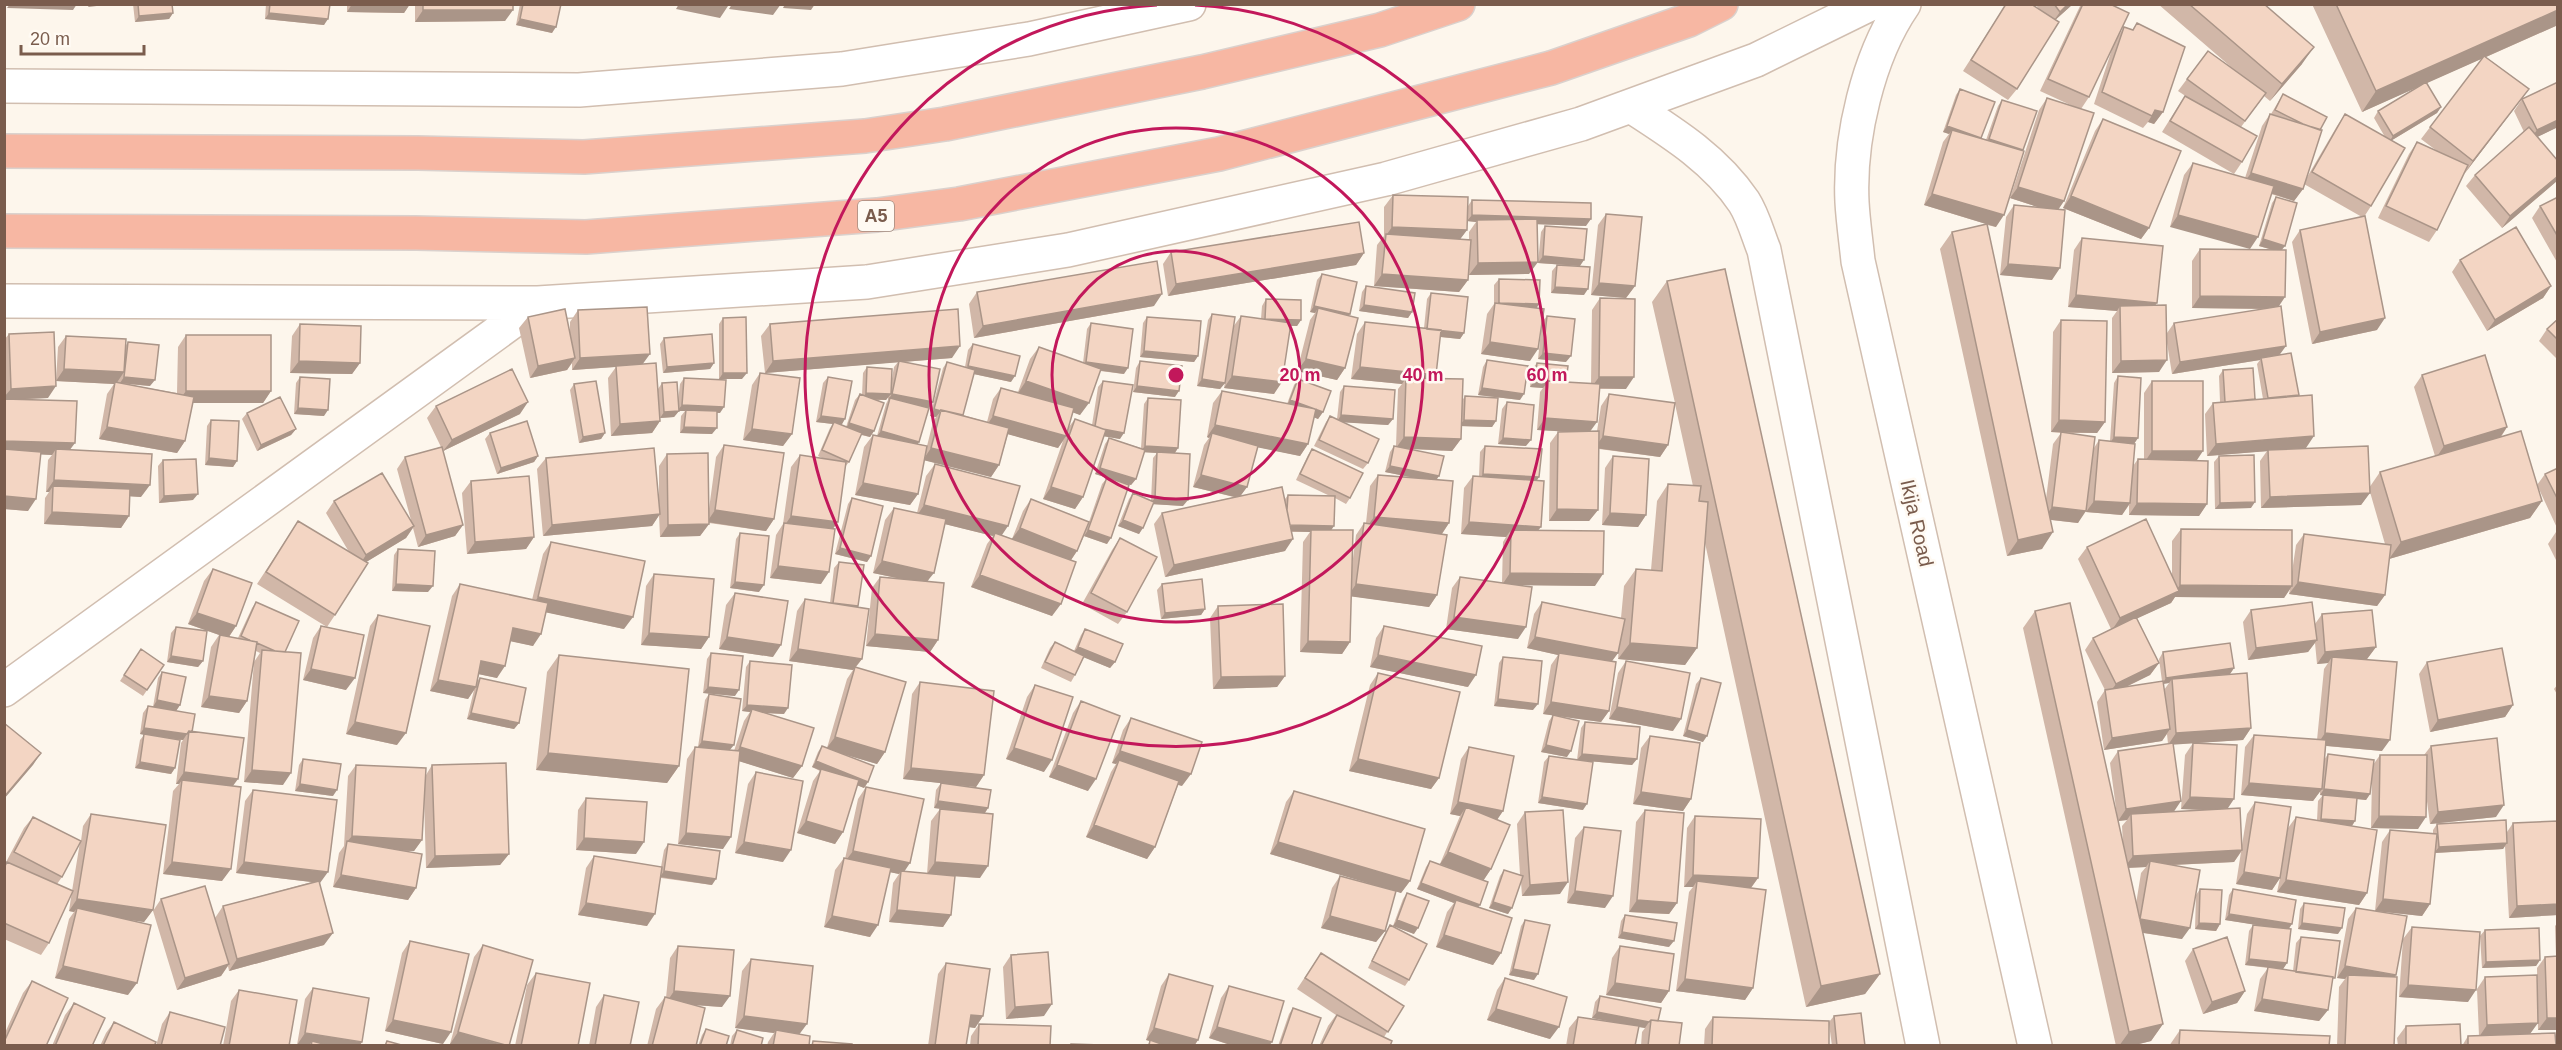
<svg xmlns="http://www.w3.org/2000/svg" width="2562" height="1050" font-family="Arial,sans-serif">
<rect width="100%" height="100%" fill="#fdf6ec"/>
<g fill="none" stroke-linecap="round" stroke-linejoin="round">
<defs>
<path id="minor" d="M1904,4C1868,56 1849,139 1852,202C1853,221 1856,241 1858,261L2035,1046
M4,86L579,90L842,69L1029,39L1189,4
M1631,106C1673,133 1716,160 1744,202C1753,216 1758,235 1764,250L1923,1046
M4,301L538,303L867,282L1068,250L1386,179L1581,124L1756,60L1870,4
M4,690L538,303"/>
<path id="highway" d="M4,151L418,153L584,157L865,136L945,124L1202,72L1380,30L1458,4
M4,231L416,233L586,237L877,215L959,204L1219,154L1551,68L1689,20L1721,4"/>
</defs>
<use href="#minor" stroke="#d1beb0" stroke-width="36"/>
<use href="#highway" stroke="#dad1cd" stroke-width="36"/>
<use href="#minor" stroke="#fff" stroke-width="33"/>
<use href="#highway" stroke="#f7b7a3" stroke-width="33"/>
</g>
<path fill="#d1b7a8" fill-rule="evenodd" d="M133,4H172L173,13L169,19L135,22Z
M266,4H330L324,25L265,19Z
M347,4H410L404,13L347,12Z
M415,4H513L505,21L415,22Z
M520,4H561L552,33L516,25Z
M2006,4H2031L2041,11L2035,4H2073L2055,20L2017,89L2008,100L1963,71Z
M2081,4H2110L2119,35L2124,27L2132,30L2137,23L2163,112L2154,124L2148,122L2143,128L2094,104L2113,46L2089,97L2081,109L2064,201L2058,209L2052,280L2000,275L2006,217L2014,205L2038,207L2010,198L2039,110L2047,98L2077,108L2040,91Z
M2158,4H2264L2302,64L2270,101L2264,96L2241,127L2242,162L2234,174L2162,132L2177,108L2185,96L2187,97L2178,91L2208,51L2231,67Z
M2312,4H2558V25L2486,57L2529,89L2465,173L2464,172L2437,230L2429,242L2378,218L2409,154L2417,142L2437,151L2421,139L2483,58L2426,83L2441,107L2437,113L2392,140L2371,206L2364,217L2377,330L2312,344L2292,242L2300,230L2362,217L2304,184L2303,189L2294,201L2271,194L2170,227L2184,175L2193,163L2245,178L2262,126L2270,114H2271L2283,94L2320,130L2306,179L2337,126L2345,114L2385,137L2374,118L2378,111L2417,87L2362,112Z
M1960,89L1981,139L1986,140L1998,106L2002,100L1996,227L1987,225L2046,499L2053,444L2061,433L2051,432L2053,332L2061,320L2105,422L2097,433H2062L2094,448L2099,440L2110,441L2114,383L2118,376L2138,438L2134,443L2133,466L2138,459H2144V393L2152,381L2197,460L2207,504L2199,516L2129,515V505L2122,515L2086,512L2087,500L2078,523L2051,520L2042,549L2007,556L1940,249L1952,232L1986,224L1924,205L1943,142L1949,134L1943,132L1956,95Z
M2522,99L2558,127L2537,137L2558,161V180L2502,228L2466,186L2475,175L2524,132L2514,111Z
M2103,119L2149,228L2141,239L2063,208L2095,131Z
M1393,195L1467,230L1460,239L1469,240V232L1476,222L1467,221L1468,206L1472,200L1586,226L1537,224L1529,274L1469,275V261L1468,280L1459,292L1374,286L1377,245L1384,236V207Z
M2276,197L2282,250L2279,307L2280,355L2306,448L2369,488L2380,472L2435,456L2414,387L2422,375L2507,427L2501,437L2537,485L2545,474L2558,468V530L2538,487L2542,501L2530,518L2389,559L2385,595L2377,606L2289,594L2290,589L2284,598L2175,597L2171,603L2137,618L2159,663L2150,675L2126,687L2162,681L2159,659L2163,652L2234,668L2230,674L2251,728L2243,740L2193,743L2227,809L2242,845L2247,814L2255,802L2281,868L2288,828L2296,817L2317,820L2318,801L2323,795L2326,796L2320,795V791L2313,801L2241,795L2245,747L2254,735L2317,740L2324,669L2328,663L2317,664L2315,643L2308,652L2248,660L2243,622L2251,610L2315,624L2322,614L2376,647L2367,659H2363L2382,751L2326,746L2324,760L2328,754L2373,765L2380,755H2424L2431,746L2496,817L2430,824L2426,794L2418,829L2371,828L2372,778L2370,794L2366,800L2357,799L2355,821L2352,826L2367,893L2359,905L2277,892L2280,878L2272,890L2236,884L2241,852L2234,862L2173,865L2182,939L2143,933L2163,1024L2151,1041L2131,1046H2116L2023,628L2035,611L2117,816L2110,763L2118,751L2168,744L2167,734L2162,741L2104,750L2097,702L2105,690L2085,650L2093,638L2111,629L2078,559L2087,547L2172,576V541L2181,529L2292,572L2296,545L2304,534L2385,544L2370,492L2361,505L2261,508L2260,461L2267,451L2207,456L2205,414L2213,403L2220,402L2219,376L2223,370L2255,399H2263L2257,364L2260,360L2172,374L2167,343L2159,372L2112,373V318L2117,311L2068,307L2074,250L2082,238L2155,305L2167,333L2174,323L2264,309L2192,308V261L2200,249L2273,250L2259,246L2272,203ZM2169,683L2164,690L2163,684ZM2193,743L2185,755L2181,809L2208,810L2174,812V744ZM2127,820L2122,826L2123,845L2118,821ZM2146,867L2141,873L2136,904L2128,868Z
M2558,197V264L2532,218L2540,206Z
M1606,214L1635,286L1626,298L1591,295L1598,225Z
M1545,226L1580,266L1538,263L1541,232Z
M1171,252L1364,253L1356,265L1168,296L1163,264Z
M2460,260L2551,286L2543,298L2487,331L2452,272Z
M1557,265L1584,295L1551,293L1552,271Z
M1322,274L1349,316L1345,368L1337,380L1297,371L1310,320L1315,313L1310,312L1317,280Z
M1499,279L1537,308L1530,361L1481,354L1487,314L1494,304V285Z
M1667,281L1880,974L1865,994L1806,1007L1705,543L1697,648L1685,665L1618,659L1619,647L1618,653L1612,661L1609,711L1601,722L1543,714L1551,665L1558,655L1527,648L1534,614L1542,602L1621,618L1624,586L1636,569L1651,570L1657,501L1668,484L1693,486L1675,404L1668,445L1660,457L1599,449L1598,510L1589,521H1549L1550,443L1558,432L1562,431L1537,430L1540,392L1543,388L1530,387L1532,369L1537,363L1566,382L1591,384L1592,310L1600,298L1626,389H1600L1590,431H1597L1601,406L1609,394L1675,403L1652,302Z
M1366,286L1412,312L1408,318L1359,311L1362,292Z
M977,292L1154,306L974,338L969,304Z
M1431,293L1464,333L1460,339L1440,337L1434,378L1462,401L1465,396L1496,421L1492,427L1461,426V439L1452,451L1409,449L1437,479L1449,523L1442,534L1437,595L1429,607L1351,596L1350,642L1342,654L1300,652L1303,542L1310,532H1292L1285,551L1165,577L1154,524L1162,513L1234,497L1193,487L1204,445L1209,438L1207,437L1213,403L1222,391L1287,404L1294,385L1298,379L1323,412L1318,419L1314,417L1308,444L1300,456L1258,447L1247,487L1240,496L1285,499L1288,495L1330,496L1296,480L1308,455L1312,449L1350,498L1346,504L1335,498L1331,530L1352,566L1356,535L1364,523H1366L1370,486L1378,475L1410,477L1385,472L1390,452L1394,446H1396L1398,389L1402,384L1351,379L1357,334L1365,322L1424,328L1427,299Z
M1266,299L1301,320L1297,326H1291L1274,394L1224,388L1228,363L1225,383L1220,389L1197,386L1208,320L1212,314L1233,327L1241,316L1261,319L1262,306Z
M578,310L642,364L658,389L662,383L678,401L680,384L684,378L720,413H717L712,434L680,433L681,416L685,411H679L674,417L660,418V421L652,433L611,436L608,378L616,367L572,370V363L567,370L530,378L519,328L528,317L570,334V322Z
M1547,316L1566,362L1538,359L1542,322Z
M1147,317L1198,356L1194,362L1140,357L1143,323Z
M723,318L742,379H719V324Z
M2558,319V360L2539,341L2547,329Z
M1091,323L1124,374L1100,371L1080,415L1073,412L1068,428L1075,419L1092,425L1098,387L1103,381L1120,439L1104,436L1083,497L1075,509L1043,499L1063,441L1058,448L1008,434L999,465L991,477L924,460L918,494L910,505L855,495L864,447L873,435L877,436L886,404L888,400V397L886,400H876L874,431L870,437L861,435L849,462L845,467L821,584L770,578L776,535L783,524L791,467L800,455L824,459L818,456L830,428L833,424L816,422L823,383L828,377L841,425L846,427L855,400L860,394L862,395L863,373L867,367L891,384L894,367L898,362L765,373L761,336L770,324L952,358L903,362L929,408L918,444L927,446L933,422L936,417L930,416L943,368L947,362L965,367L968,350L973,344L1011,382L974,374L963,415L987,422L993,399L1001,388L1018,392L1030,359L1039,347L1083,363L1087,329Z
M300,324L360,363L352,374L290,373L292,336Z
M9,334L48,398L23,399L70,449L141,497L130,496L129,516L121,528L44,524L45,498L49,492H46L48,460L52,455L41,454L28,511L4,509V340Z
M186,335L271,391L263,403H193L185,441L177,453L99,439L107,394L114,384L56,381L58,347L66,336L126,345L128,342L150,386L126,384L177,393L178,347Z
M664,338L714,363L710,369L663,373L660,344Z
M1487,360L1520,400L1478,395L1483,367Z
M1140,361L1175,397L1133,392L1136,368Z
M760,373L792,434L783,446L743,440L752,385Z
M300,377L324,416L294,414L296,383Z
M574,384L605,433L601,439L579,443L570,390Z
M1344,386L1393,419L1388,425L1343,422L1368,463L1363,469L1314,446L1326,422L1330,416L1337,419L1340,392Z
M1148,398L1178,448L1175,453L1183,506L1153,504L1139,534L1118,526L1129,499L1133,493L1151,501L1153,458L1157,453L1144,452L1136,479L1131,485L1124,483L1107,544L1084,536L1077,551L1071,560L1052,616L971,587L987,544L993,536L945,524L928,581L938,640L930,652L866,646L872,588L880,577L897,578L873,573L885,520L894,508L917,513L926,476L935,464L1002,535L1012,539L1023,511L1031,499L1089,522L1102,484L1107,478L1095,474L1105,444L1109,438L1141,448L1144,404Z
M1507,402L1526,446L1498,444L1502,409Z
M436,406L520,414L443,451L442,449L463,525L455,536L418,547L413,528L406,538L366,562L335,615L327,627L257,584L298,521L349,552L326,513L334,501L411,520L397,469L405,457L441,447L427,418Z
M247,413L296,429L291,435L257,451L242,419Z
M211,420L237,461L233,467L205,465L207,426Z
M490,433L538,456L534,462L497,474L485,439Z
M724,445L774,519L766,531L709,523V524L700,536L660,537L659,515L652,526L543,536L537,469L546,458L659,508V466L667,454L709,509L716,457Z
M1485,446L1539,477L1537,480L1538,530L1595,586L1517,585L1518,639L1446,629L1452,588L1460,577L1502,583L1503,542L1506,537L1461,534L1464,488L1473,476L1479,477L1480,452Z
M1613,456L1646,515L1638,527L1602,525L1605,468Z
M2219,456L2251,508L2215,509L2214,462Z
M163,460L193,500L159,503L158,466Z
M471,481L534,537L526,549L467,554L462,493Z
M852,498L871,556L867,562L835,554L848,504Z
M2556,532H2558V564L2548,544Z
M740,533L759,592L730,588L736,539Z
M1120,538L1127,612L1118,624L1082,604L1112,550Z
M551,542L624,629L546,612L533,646L511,641L497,678L479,674L477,681L480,678L519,723L514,729L467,719L474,690L468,699L430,691L452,596L460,584L532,600L543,554Z
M398,549L428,592L392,591L394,555Z
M839,562L858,606L857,607L862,659L856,667L885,752L877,764L843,754L868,782L864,788L857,785L843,832L835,844L797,833L813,781L820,771L812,767L818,752L822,746L827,748L847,679L853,670L789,661L797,611L805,599L830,603L834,568Z
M213,569L236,626L229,637L238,638L252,608L256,602L285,652L283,785L244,782L254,662L260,653L256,651L247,701L239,713L201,707L211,647L219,635L188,624L204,581Z
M654,574L709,637L701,649L641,645L646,586Z
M1162,584L1205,609L1201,615L1161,619L1157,590Z
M735,593L773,657L719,649L726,605Z
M1218,606L1285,676L1277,687L1213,689L1210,618Z
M378,615L397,745L346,734L370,626Z
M321,626L346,690L303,680L313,638Z
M1384,626L1468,687L1370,667L1376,638Z
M176,627L203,661L198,667L167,662L171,633Z
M1085,629L1115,662L1110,668L1084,657L1075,675L1071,682L1041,668L1050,648L1055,642L1074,651L1081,635Z
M141,649L164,665L143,696L120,681Z
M711,653L735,696L703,693L707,659Z
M559,655L679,766L667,783L536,770L547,672Z
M1503,657L1533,710L1494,706L1499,663Z
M750,661L784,714L763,713L802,766L793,778L739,761L723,849L678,844L687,759L695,747H698L705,700L709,694L730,750L734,751L744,721L750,712L742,711L746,667Z
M1626,661L1673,731L1609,719L1618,673Z
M2427,662L2513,705L2505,717L2430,732L2419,674Z
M162,672L180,705L176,711L153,707L158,678Z
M1378,673L1439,778L1431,789L1349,771L1370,685Z
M1701,678L1703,742L1683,736L1696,684Z
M920,682L984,775L976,787L942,784L988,808L985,813L980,878L950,876L951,915L943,927L889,922L893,883L899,874L890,872L870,937L824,927L835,870L844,858L845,859L858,799L866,787L904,872L927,874L931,821L940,809L958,811L934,808L936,790L941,783L903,779L912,694Z
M2558,684V696L2554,689Z
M1035,685L1044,772L1006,759L1027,697Z
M1081,701L1088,791L1049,777L1073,713Z
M148,706L192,732L233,786L222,881L163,874L173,791L179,784H176L181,743L183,740H180L175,768L171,774L135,768L140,740L144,735L140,734L143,713Z
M1553,715L1567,757L1541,752L1549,721Z
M1131,718L1182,786L1178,785L1155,847L1147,859L1086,837L1111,772L1116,764L1112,763L1123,730Z
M1585,722L1637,759L1632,765L1577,760L1581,728Z
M1650,736L1691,799L1683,811L1633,804L1641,748Z
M1469,747L1503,811L1497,819L1491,869L1483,881L1478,907L1501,953L1493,965L1436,947L1447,912L1454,903L1417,889L1426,867L1430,861L1471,876L1440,864L1460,816L1450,814L1461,759Z
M1549,756L1583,810L1538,803L1544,762Z
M303,759L333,796L295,791L299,765Z
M356,765L426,775L432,765L509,854L500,865L426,868L424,797L422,840L414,851H404L416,888L408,900L333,887L339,853L344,846L348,776Z
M756,772L783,862L735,853L748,784Z
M253,790L320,883L324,945L229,971L228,966L221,976L177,990L153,911L161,899L215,918L223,906L312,882L236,873L245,801Z
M1294,791L1410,881L1401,893L1396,891L1385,931L1376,942L1321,928L1332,888L1340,876L1377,885L1270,854L1286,802Z
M586,798L636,854L576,850L578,810Z
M1645,810L1677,903L1669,914L1629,912L1636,822Z
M1525,812L1560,894L1522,896L1521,882L1508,914L1489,908L1500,876L1504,870L1520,875L1517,824Z
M91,814L153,910L144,922L129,920L128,995L55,978L69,919L74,912L69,911L72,891L49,943L41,955L4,939V866L24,828L33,817L81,841L83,826ZM80,842L72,891L57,884L62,877Z
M1695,816L1758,878L1751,888L1753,988L1745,1000L1676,991L1689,892L1693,887H1684L1687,828Z
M2513,823L2558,915L2509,918L2505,846L2503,849L2435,853L2430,904L2422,916L2375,911L2382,842L2390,830L2433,834V830L2437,824L2507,832Z
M1584,827L1605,908L1567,903L1575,838Z
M668,844L712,885L661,878L647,926L578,915L586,868L594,856L661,867L664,850Z
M2200,889L2220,924L2216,931L2195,929L2196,895Z
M2233,889L2288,929L2287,963L2283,969L2293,971L2296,943L2301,937L2332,983L2328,1010L2319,1021L2254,1011L2260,979L2268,968L2245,965L2249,931L2253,925L2271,927L2225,920L2229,895Z
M1407,893L1414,934L1393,926L1403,899Z
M2304,903L2338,934L2298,929L2300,909Z
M2356,908L2396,975L2394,977V1046H2337L2339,987L2345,979L2337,978L2348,919Z
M1625,915L1669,947L1618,938L1621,921Z
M1525,920L1534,980L1509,975L1521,926Z
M2558,922V1030H2538L2537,968L2545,957L2556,956L2555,926Z
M1390,925L1409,980L1405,986L1368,968L1386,931Z
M2412,927L2468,1002L2399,997L2403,939Z
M2485,930L2540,960L2536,966L2482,968L2480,936Z
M410,941L443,1044L385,1031L402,953Z
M483,945L509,1046H456L450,1044L474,957Z
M678,946L722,1007L695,1005L696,1046H647L656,1009L665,997L666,998L670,958Z
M1620,946L1669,991L1661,1003L1606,995L1612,958Z
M2193,949L2245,991L2237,1003L2203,1014L2185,961Z
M1321,953L1404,1006L1384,1037L1390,1046H1319L1328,1026L1336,1015L1297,989Z
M1011,955L1044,1016L1006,1019L1003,967Z
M751,959L799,1034L809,1046H767L768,1042L774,1033L735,1028L742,971Z
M946,963L983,1016L975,1028L969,1027L966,1046H928L938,974Z
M536,973L578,1046H515L527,985Z
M1169,974L1198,1040L1194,1046H1147L1150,1041L1146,1040L1161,986Z
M2485,977L2530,1034L2556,1046H2462L2468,1036H2479L2477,989Z
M1505,978L1550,1039L1487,1020L1497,990Z
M32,981L4,1046V1035L23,993Z
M1229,986L1269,1046H1226L1227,1044L1209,1038L1221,998Z
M313,988L362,1042L359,1046L297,1045L305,999Z
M239,990L289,1046H223L231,1001Z
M604,995L630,1046H589L596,1007Z
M1600,996L1658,1021L1679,1046H1641L1642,1032L1645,1028L1638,1027L1635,1046H1566L1569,1028L1578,1017L1622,1024L1592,1018L1595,1002Z
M74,1003L92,1046H52L65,1015Z
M1293,1008L1311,1046H1278L1289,1014Z
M170,1012L220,1046H156L162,1024Z
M1834,1016L1865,1046H1832L1829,1024V1046H1704L1705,1029L1713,1017L1829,1022Z
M114,1022L154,1046H100L106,1033Z
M979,1024L1050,1046H970L971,1036Z
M2406,1026L2461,1046H2398L2397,1038Z
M706,1029L726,1046H698L702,1035Z
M737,1030L761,1046H730L732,1036Z
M2180,1030L2329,1046H2169Z"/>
<path fill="#aa9588" d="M10,4H77L73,10L7,8Z
M90,4H114L88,7Z
M184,4H206L182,6Z
M352,4H410L404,13L347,12Z
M679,4H720L728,6L720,18L676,9Z
M732,4H781L773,15L729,9Z
M785,4H815L811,10L783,8Z
M2068,4H2073L2052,23L2060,12Z
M423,10H513L505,21L415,22Z
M2558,10V25L2362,112L2376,91Z
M173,13L169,19L135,22L139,16Z
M269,13L328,19L324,25L265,19Z
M520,19L556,27L552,33L516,25Z
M2314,47L2302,64L2270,101L2282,84Z
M2529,89L2520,101L2465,173L2473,161Z
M2441,107L2437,113L2389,142L2393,136Z
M2155,110L2163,112L2154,124L2148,122Z
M2558,120V127L2529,141L2537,130Z
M1947,126L1981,138L1952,130L1949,134L1943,132Z
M1989,139L2023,150L2019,156L1985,145Z
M2251,173L2303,189L2294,201L2243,184Z
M2558,176L2557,181L2502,228L2510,216Z
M2018,187L2064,201L2056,213L2010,198Z
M1932,194L2004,215L1996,227L1924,205Z
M2071,196L2149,228L2141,239L2063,208Z
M1472,215L1591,219L1586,226L1477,222V220L1476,222L1467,221Z
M2178,215L2258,237L2250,249L2170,227Z
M1392,227L1467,230L1458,242L1385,237Z
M2263,239L2285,246L2280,252L2259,246Z
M1364,253L1356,265L1168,296L1176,284Z
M1543,256L1584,260L1580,266L1538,263Z
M1538,262L1529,274L1469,275L1478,263Z
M2008,264L2060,268L2052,280L2000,275Z
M1382,274L1468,280L1459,292L1374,286Z
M1599,283L1635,286L1626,298L1591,295Z
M2551,286L2543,298L2487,331L2495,320Z
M1555,287L1588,289L1584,295L1551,293Z
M1162,294L1154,306L974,338L983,326Z
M2076,295L2157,303L2149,314L2120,306L2117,311L2068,307Z
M2200,296L2285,297L2277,309L2192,308Z
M1499,303L1539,304L1535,311Z
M1364,305L1412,312L1408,318L1359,311Z
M1314,306L1350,314L1345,320L1318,308L1315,313L1310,312Z
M2385,318L2377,330L2312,344L2320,332Z
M1265,319L1301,320L1297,326L1261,325Z
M1427,329L1464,333L1460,339L1423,335Z
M1490,342L1538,349L1530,361L1481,354Z
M960,346L952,358L765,373L773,361Z
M2286,346L2278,357L2261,358L2260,360L2172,374L2180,362Z
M1144,351L1198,356L1194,362L1140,357Z
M1543,353L1571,356L1566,362L1538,359Z
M650,354L642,365L572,370L580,358Z
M575,358L567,370L530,378L538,366Z
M1306,359L1345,368L1337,380L1297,371Z
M2167,360L2159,372L2112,373L2121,361Z
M299,361L360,363L352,374L290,373Z
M1086,362L1128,368L1124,374L1082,368Z
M714,363L710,369L663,373L667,367Z
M968,366L1015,376L1011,382L964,372Z
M1360,367L1436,375L1428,387L1406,378L1402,384L1351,379Z
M64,369L124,372L116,384L115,382L114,384L56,381Z
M723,373H747L742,379H719Z
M1232,376L1282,382L1274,394L1224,388Z
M124,377L155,380L150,386L120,383Z
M1599,377H1634L1626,389L1591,388Z
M1202,379L1225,383L1220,389L1197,386Z
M1535,380L1548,382L1543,388L1530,387Z
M1026,381L1089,403L1080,415L1018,393Z
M56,386L48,398L4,400V397L11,389Z
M1137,386L1179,391L1175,397L1133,392Z
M1482,388L1524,394L1520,400L1478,395Z
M186,391H271L263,403H177Z
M866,393L891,394L886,400L862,399Z
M892,394L933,402L929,408L890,398L888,400Z
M1290,400L1323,412L1318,419L1286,406Z
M528,402L520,414L443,451L452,440Z
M682,405L724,407L720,413L686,411V410L685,411H679L674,417L660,418L664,412L677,411Z
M298,408L328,410L324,416L294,414Z
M934,409L941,411L936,417L930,416Z
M1341,415L1393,419L1388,425L1337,422Z
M821,416L845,419L841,426L834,422L833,424L816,422Z
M993,416L1066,436L1058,448L985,428Z
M1545,418L1597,422L1589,433L1537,430Z
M1464,420L1496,421L1492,427L1459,426Z
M2059,420L2105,422L2097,433L2051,432Z
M660,421L652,433L611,436L620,424Z
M849,423L874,431L870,437L845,430Z
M1215,425L1308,444L1300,456L1211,438L1212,433L1209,438L1207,437Z
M107,427L185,441L177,453L99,439Z
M684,427L717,428L712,434L680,433Z
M2507,427L2499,439L2436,458L2444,446Z
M1095,428L1124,433L1120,439L1090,434Z
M296,429L291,435L257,451L261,445Z
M752,429L792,434L783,446L743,440Z
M881,431L919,442L915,448L876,437Z
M605,433L601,439L579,443L583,437Z
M1603,436L1668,445L1660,457L1595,448Z
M2314,436L2306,448L2207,456L2216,444Z
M1404,437L1461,439L1452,451L1396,448Z
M2114,437L2138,438L2134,444L2110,443Z
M1503,438L1531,440L1526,446L1498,444Z
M4,441L75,443L66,455L56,449L52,455L4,453Z
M1145,446L1178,448L1174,454L1140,452Z
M931,448L999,465L991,477L923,460Z
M2152,451H2203L2195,463H2144Z
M538,456L534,462L497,474L501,468Z
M209,458L237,461L233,467L205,465Z
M1390,466L1439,476L1435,482L1385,472Z
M1100,468L1136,479L1131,485L1095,474Z
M1483,474L1539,477L1535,483L1479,480Z
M1201,475L1247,487L1239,498L1193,487Z
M54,480L150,485L141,497L53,492V486L49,492H46Z
M863,483L918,494L910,505L855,495Z
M1051,487L1083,497L1075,509L1043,499Z
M2370,493L2361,505L2261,508L2270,497Z
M198,494L193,500L159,503L164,496Z
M4,496L36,499L28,511L4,509Z
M1155,498L1188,500L1183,506L1150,504Z
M2094,501L2130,503L2122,515L2086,512Z
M2542,501L2530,518L2389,559L2401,542Z
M2255,502L2251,508L2215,509L2220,503Z
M2137,503L2207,504L2199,516L2129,515Z
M924,505L1008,526L1000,538L995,533L993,536L916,517Z
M2052,507L2086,511L2078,523L2044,519Z
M1557,509L1598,510L1589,521H1549Z
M715,510L774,519L766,531L707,522Z
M52,512L129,516L121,528L44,524Z
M1610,513L1646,515L1638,527L1602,525Z
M660,514L652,526L543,536L552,525Z
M791,516L838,522L829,534L783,528Z
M1374,517L1449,523L1441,535L1366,528Z
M1123,520L1143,528L1139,534L1118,526Z
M1469,522L1541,527L1532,538L1511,530L1506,537L1461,534Z
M709,524L700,536L660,537L668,525Z
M463,525L455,536L418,547L426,535Z
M1286,525L1334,526L1330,532L1311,530L1310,532L1282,531Z
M414,526L406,538L358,567L366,555Z
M1020,528L1077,551L1069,563L1011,540Z
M1088,530L1111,538L1107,544L1084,536Z
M2053,532L2042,549L2007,556L2018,540Z
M534,537L526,549L467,554L475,542Z
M1293,539L1285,551L1165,577L1174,565Z
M840,548L871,556L867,562L835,554Z
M882,561L934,573L925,584L873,573Z
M778,566L829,572L821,584L770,578Z
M1510,573L1603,574L1595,586L1502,585Z
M980,575L1061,604L1052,616L971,587Z
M735,582L764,585L759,592L730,588Z
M2298,582L2385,595L2377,606L2289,594Z
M396,584L433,586L428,592L392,591Z
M1356,584L1437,595L1429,607L1348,596Z
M2180,585L2292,586L2284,598L2175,597L2171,603L2112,630L2120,618L2174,593Z
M538,597L633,617L624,629L530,609Z
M1205,609L1201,615L1161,619L1165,613Z
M197,613L236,626L228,638L188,624Z
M1454,617L1526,627L1518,639L1446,629Z
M513,628L541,634L533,646L505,640Z
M649,633L709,637L701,649L641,645Z
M875,634L938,640L930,652L866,646Z
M727,637L781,645L773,657L719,649Z
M1535,637L1618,653L1609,665L1559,653L1558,655L1527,648Z
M2317,640L2308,652L2248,660L2256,648Z
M1308,641L1350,642L1342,654L1300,652Z
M1630,643L1697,648L1685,665L1618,659Z
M1078,647L1115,662L1110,668L1073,653Z
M2376,647L2367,659L2332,662V657L2328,663L2317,664L2325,652Z
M798,649L862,659L853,670L789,661Z
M1378,655L1476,675L1468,687L1370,667Z
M171,656L203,661L198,667L167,662Z
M481,661L505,666L497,678L473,673Z
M2159,663L2150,675L2107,696L2116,684Z
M2234,668L2230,674L2172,679L2169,683L2162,684L2166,678Z
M311,669L355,678L346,690L303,680Z
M1285,676L1277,687L1213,689L1221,677Z
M438,680L476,687L468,699L430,691Z
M708,687L739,690L735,696L703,693Z
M209,696L247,701L239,713L201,707Z
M1498,699L1538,704L1533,710L1494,706Z
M157,700L180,705L176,711L153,707Z
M1551,702L1609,711L1601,722L1543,714Z
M747,705L788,708L784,714L751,712L752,709L750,712L742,711Z
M2513,705L2505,717L2430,732L2438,720Z
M1617,707L1681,719L1673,731L1609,719Z
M471,713L519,723L514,729L467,719Z
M355,722L406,733L397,745L346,734Z
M144,728L187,734L183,740L140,734Z
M2251,728L2243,740L2168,745L2176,733Z
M2170,729L2162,741L2104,750L2112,738Z
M1687,730L1707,736L1703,742L1683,736Z
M2325,733L2390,740L2382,751L2317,745Z
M835,737L885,752L877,764L826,749Z
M702,741L734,745L729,751L698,747Z
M1546,745L1571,751L1567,757L1541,752Z
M740,747L802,766L793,778L732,759Z
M1014,748L1052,760L1044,772L1006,759Z
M1120,751L1191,774L1182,786L1117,764L1119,760L1116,764L1112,763Z
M41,753L33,765L4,799V797Z
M548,753L679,766L667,783L536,770Z
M1582,754L1637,759L1632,765L1577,760Z
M1358,759L1439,778L1431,789L1349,771Z
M816,761L868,782L864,788L812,767Z
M140,762L175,768L171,774L135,768Z
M1057,765L1096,779L1088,791L1049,777Z
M911,768L984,775L976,787L903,779Z
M252,770L291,773L283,785L244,782Z
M184,772L238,779L230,790L182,780L179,784H176Z
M2249,783L2322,789L2313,801L2241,795Z
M300,784L337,790L333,796L295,791Z
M2324,789L2370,794L2366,800L2320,795Z
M1641,792L1691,799L1683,811L1633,804Z
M1542,797L1587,804L1583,810L1538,803Z
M2190,797L2234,799L2226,811L2181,809Z
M938,801L988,808L984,814L934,808Z
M2181,801L2173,813L2131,814L2127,820L2118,821L2126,809Z
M1458,802L1503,811L1495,823L1466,807L1460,816L1450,814Z
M2504,805L2496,817L2430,824L2438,812Z
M2379,816L2426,817L2418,829L2371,828Z
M2321,819L2355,821L2351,827L2317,825Z
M806,821L843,832L835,844L797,833Z
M1094,825L1155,847L1147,859L1086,837Z
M686,833L731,837L723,849L678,844Z
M352,836L422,840L414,851L346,848V843Z
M584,838L644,842L636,854L576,850Z
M744,842L791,850L783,862L735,853Z
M1278,842L1410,881L1401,893L1270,854Z
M2507,843L2503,849L2434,853L2439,847Z
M2242,850L2234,862L2149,866L2150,861L2146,867L2124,868L2133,856Z
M853,851L910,863L902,875L901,871L899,874L844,863Z
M1448,852L1491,869L1483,881L1440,864Z
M509,854L500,865L426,868L435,856Z
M172,862L231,869L222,881L163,874Z
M244,862L328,872L320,883L236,873Z
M935,862L988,866L980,878L927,874Z
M664,871L716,879L712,885L660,877Z
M2244,872L2280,878L2272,890L2236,884Z
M341,875L416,888L408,900L333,887Z
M1693,875L1758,878L1750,889L1697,881L1693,887H1684Z
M2286,880L2367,893L2359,905L2277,892Z
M1568,882L1560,894L1522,896L1530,885Z
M1421,883L1480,905L1475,911L1456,900L1454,903L1417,889Z
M1575,891L1613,896L1605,908L1567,903Z
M77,899L153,910L144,922L76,912L77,908L74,912L69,911Z
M2383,899L2430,904L2422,916L2375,911Z
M1637,900L1677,903L1669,914L1629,912Z
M1493,902L1512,908L1508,914L1489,908Z
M586,903L655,914L647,926L578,915Z
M2558,904V915L2509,918L2517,906Z
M897,910L951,915L943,927L889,922Z
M2229,914L2292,924L2288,930L2225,920Z
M832,916L878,925L870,937L824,927Z
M1330,916L1385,931L1376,942L1321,928Z
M2140,919L2190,928L2182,939L2132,931Z
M1397,920L1418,928L1414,934L1393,926Z
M2199,923L2220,924L2216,931L2195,929Z
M2302,923L2342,928L2338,934L2298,929Z
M1622,932L1674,941L1669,947L1618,938Z
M333,933L324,945L229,971L237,959Z
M1444,935L1501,953L1493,965L1436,947Z
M2249,959L2287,963L2283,969L2245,965Z
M2540,960L2536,966L2482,968L2486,962Z
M229,964L221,976L177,990L185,978Z
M63,966L137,983L128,995L55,978Z
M2345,966L2396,975L2387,987L2348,975L2345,979L2337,978Z
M1513,969L1538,974L1534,980L1509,975Z
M1880,974L1865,994L1806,1007L1821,986Z
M1685,979L1753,988L1745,1000L1676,991Z
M1615,983L1669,991L1661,1003L1606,995Z
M2408,985L2476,990L2468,1002L2399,997Z
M674,991L730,996L722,1007L666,1003Z
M2245,991L2237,1003L2203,1014L2212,1002Z
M2262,999L2328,1010L2319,1021L2254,1011Z
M1052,1004L1044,1016L1006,1019L1015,1007Z
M1496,1009L1559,1027L1550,1039L1487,1020Z
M1597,1012L1649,1022L1645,1028L1592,1018Z
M971,1015L983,1016L975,1028L962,1026Z
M744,1016L807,1024L798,1036L776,1030L774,1033L735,1028Z
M2547,1018H2558V1030H2538Z
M393,1020L451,1032L443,1044L385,1031Z
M2538,1023L2530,1034L2479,1037L2487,1025Z
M2163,1024L2151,1041L2131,1046H2119L2129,1032Z
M1217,1027L1272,1042L1269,1046H1234L1209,1038Z
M1154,1028L1198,1040L1194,1046H1168L1146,1040Z
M458,1032L506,1046H456L450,1044Z
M305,1033L362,1042L359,1046H311L312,1041L309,1046L297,1045Z"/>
<path fill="#f3d5c3" stroke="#aa9588" stroke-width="1.5" d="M138,4H172L173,13L139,16Z
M270,4H330L328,19L269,13Z
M423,4H513V10H423Z
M523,4H561L556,27L520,19Z
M2006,4H2031L2059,22L2017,89L1971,60Z
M2054,4H2068L2060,12Z
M2083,4H2110L2129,13L2089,97L2048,79Z
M2189,4H2264L2314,47L2282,84Z
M2336,4H2558V10L2376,91Z
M2137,23L2185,47L2163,112L2155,110L2152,116L2102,92L2124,27L2133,30Z
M2208,51L2266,93L2245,121L2187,79Z
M2484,56L2529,89L2473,161L2430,127Z
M2426,82L2441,107L2393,136L2378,111Z
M2558,82V120L2537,130L2522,99Z
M1960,89L1995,102L1981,138L1947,126Z
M2283,94L2327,117L2320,130L2303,124L2275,110Z
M2185,96L2257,136L2242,162L2170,121Z
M2047,98L2094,113L2064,201L2018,187Z
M2002,100L2037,111L2023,150L1989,139Z
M2270,114L2322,130L2303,189L2251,173Z
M2345,114L2405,148L2371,206L2312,172Z
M2103,119L2181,151L2149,228L2071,196Z
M2529,127L2558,161V176L2510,216L2475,175Z
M1952,130L2024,151L2004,215L1932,194Z
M2417,142L2468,165L2437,230L2386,206Z
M2193,163L2274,186L2258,237L2178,215Z
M1393,195L1468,197L1467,230L1392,227Z
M2276,197L2297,203L2285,246L2263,239Z
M2558,197V237L2540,206Z
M1472,200L1591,203V219L1472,215Z
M2014,205L2065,210L2060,268L2008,264Z
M1606,214L1642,217L1635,286L1599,283Z
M2365,216L2385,318L2320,332L2300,230Z
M1537,219L1538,262L1478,263L1477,220Z
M1359,222L1364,253L1176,284L1171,252Z
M1987,224L2053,532L2018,540L1952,232Z
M1545,226L1587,229L1584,260L1543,256Z
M2516,227L2551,286L2495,320L2460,260Z
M1386,234L1471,240L1468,280L1382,274Z
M2082,238L2163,246L2157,303L2076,295Z
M2200,249L2286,250L2285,297L2200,296Z
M1157,261L1162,294L983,326L977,292Z
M1557,265L1590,267L1588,289L1555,287Z
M1725,269L1880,974L1821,986L1667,281Z
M1322,274L1357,282L1350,314L1314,306Z
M1499,279L1540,280L1539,304L1499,303Z
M1366,286L1415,293L1412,312L1364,305Z
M1431,293L1468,297L1464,333L1427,329Z
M1600,298L1635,299L1634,377H1599Z
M1266,299L1301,300V320L1265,319Z
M1495,303L1544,309L1538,349L1490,342Z
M2166,305L2167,360L2121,361L2120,306Z
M2281,306L2286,346L2180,362L2174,323Z
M647,307L650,354L580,358L578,310Z
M1318,308L1358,318L1345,368L1306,359Z
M565,309L575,358L538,366L528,317Z
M958,309L960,346L773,361L770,324Z
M1212,314L1235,317L1225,383L1202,379Z
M1241,316L1291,323L1282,382L1232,376Z
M1547,316L1575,319L1571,356L1543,353Z
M746,317L747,373H723V318Z
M1147,317L1201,321L1198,356L1144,351Z
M2558,319V340L2547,329Z
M2061,320L2107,321L2105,422L2059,420Z
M1365,322L1441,330L1436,375L1360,367Z
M1091,323L1133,329L1128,368L1086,362Z
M300,324L361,326L360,363L299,361Z
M54,332L56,386L11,389L9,334Z
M712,334L714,363L667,367L664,338Z
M186,335H271V391H186Z
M66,336L126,339L124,372L64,369Z
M128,342L159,345L155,380L124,377Z
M973,344L1020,356L1015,376L968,366Z
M1039,347L1101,369L1089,403L1026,381Z
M2291,353L2299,395L2268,398L2261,358Z
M2485,355L2507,427L2444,446L2422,375Z
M1487,360L1528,366L1524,394L1482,388Z
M899,361L940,369L933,402L892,394Z
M1140,361L1182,366L1179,391L1137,386Z
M947,362L975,370L963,415L941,410V411L934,409Z
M656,363L660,421L620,424L616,366Z
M1537,363L1568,366L1566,382L1548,381V382L1535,380Z
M867,367L892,369L891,394L866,393Z
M2253,368L2255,399L2225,402L2223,370Z
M512,369L528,402L452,440L436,406Z
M760,373L800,378L792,434L752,429Z
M2118,376L2141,378L2138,438L2114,437Z
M300,377L330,379L328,410L298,408Z
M828,377L852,381L845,419L821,416Z
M684,378L726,380L724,407L682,405Z
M1406,378L1463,379L1461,439L1404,437Z
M1298,379L1331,391L1323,412L1290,400Z
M596,381L605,433L583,437L574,384Z
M1103,381L1133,385L1124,433L1103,429L1095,426Z
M1548,381L1600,384L1597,422L1545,418Z
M2152,381H2203V451H2152Z
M115,382L194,397L185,441L107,427Z
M677,382L679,411L664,412L662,383Z
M1344,386L1395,390L1393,419L1341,415Z
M1001,388L1074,408L1066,436L993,416Z
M1222,391L1316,409L1308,444L1215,425Z
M860,394L884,403L874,431L849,423Z
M1609,394L1675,403L1668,445L1603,436Z
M2312,395L2314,436L2216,444L2213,403Z
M1465,396L1498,398L1496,421L1464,420Z
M280,397L296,429L261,445L247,413Z
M890,398L929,408L919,442L881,431Z
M1148,398L1181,400L1178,448L1145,446Z
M4,399L77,401L75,443L4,441Z
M1507,402L1534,405L1531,440L1503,438Z
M686,410L717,411V428L684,427Z
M941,410L1009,428L999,465L931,448Z
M1330,416L1379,439L1368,463L1319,440Z
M1075,419L1106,430L1083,497L1051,487Z
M211,420L239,421L237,461L209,458Z
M527,421L538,456L501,468L490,433Z
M834,422L862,433L849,462L822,450Z
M1599,431L1598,510L1557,509L1558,432Z
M2521,431L2542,501L2401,542L2380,472Z
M2061,432L2095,437L2086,511L2052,507Z
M1212,433L1258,446L1247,487L1201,475Z
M873,435L927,446L918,494L863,483Z
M1109,438L1145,450L1136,479L1100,468Z
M2099,440L2135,444L2130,503L2094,501Z
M724,445L784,453L774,519L715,510Z
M1394,446L1444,456L1439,476L1390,466Z
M1485,446L1542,449L1539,477L1483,474Z
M2368,446L2370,493L2270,497L2268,450Z
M442,447L463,525L426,535L405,457Z
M654,448L660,514L552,525L546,458Z
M4,449L41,452L36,499L4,496Z
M56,449L152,454L150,485L54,480Z
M1312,449L1363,473L1350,498L1300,474Z
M1157,452L1190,454L1188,500L1155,498Z
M708,453L709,524L668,525L667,454Z
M800,455L846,462L838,522L791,516Z
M2254,455L2255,502L2220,503L2219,456Z
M1613,456L1649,459L1646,515L1610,513Z
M196,459L198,494L164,496L163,460Z
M2138,459L2208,461L2207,504L2137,503Z
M935,464L1020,486L1008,526L924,505Z
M2558,468V500L2545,474Z
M382,473L414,526L366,555L334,501Z
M1378,475L1453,481L1449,523L1374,517Z
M529,476L534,537L475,542L471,481Z
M1473,476L1544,481L1541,527L1469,522Z
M1107,477L1129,485L1111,538L1088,530Z
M1668,484L1701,486L1699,501L1708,502L1697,648L1630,643L1636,569L1662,571Z
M53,486L130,489L129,516L52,512Z
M1282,487L1293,539L1174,565L1162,513Z
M1133,493L1154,502L1143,528L1123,520Z
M1288,495L1335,496L1334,526L1290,525L1287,510Z
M852,498L883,506L871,556L840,548Z
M1031,499L1089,522L1077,551L1020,528Z
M894,508L946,519L934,573L882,561Z
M2146,519L2179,591L2120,618L2087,547Z
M298,521L368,563L335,615L266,572Z
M784,523L835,529L829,572L778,566Z
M1364,523L1447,535L1437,595L1356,584Z
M2181,529L2292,530V586L2180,585Z
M1311,530H1353L1350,642L1308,641Z
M1511,530L1604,531L1603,574L1510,573Z
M740,533L769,536L764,585L735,582Z
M995,533L1076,562L1061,604L980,575Z
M2304,534L2391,545L2385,595L2298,582Z
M1120,538L1157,557L1127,612L1091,593Z
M551,542L645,561L633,617L538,597Z
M398,549L435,551L433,586L396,584Z
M839,562L864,565L858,606L833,603Z
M213,569L252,583L236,626L197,613Z
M654,574L714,579L709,637L649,633Z
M880,577L944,583L938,640L875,634Z
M1460,577L1532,587L1526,627L1454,617Z
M1202,579L1205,609L1165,613L1162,584Z
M460,584L548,603L541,634L513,628L505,666L481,661L476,687L438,680Z
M735,593L788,601L781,645L727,637Z
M805,599L869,609L862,659L798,649Z
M256,602L299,621L285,652L275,651L257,643V642L251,641L241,636Z
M1542,602L1625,619L1618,653L1535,637Z
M2312,602L2317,640L2256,648L2251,610Z
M2070,603L2163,1024L2129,1032L2035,611Z
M1283,604L1285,676L1221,677L1218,606Z
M2372,610L2376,647L2325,652L2322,614Z
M378,615L430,626L406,733L355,722Z
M2136,617L2159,663L2116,684L2093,638Z
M321,626L364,635L355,678L311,669Z
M1384,626L1482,646L1476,675L1378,655Z
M176,627L207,631L203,661L171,656Z
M1085,629L1123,644L1115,662L1078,647Z
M220,635L257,642L247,701L209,696Z
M1055,642L1084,656L1075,675L1045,662Z
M2230,643L2234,668L2166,678L2163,652Z
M2502,648L2513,705L2438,720L2427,662Z
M141,649L164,665L147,690L124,675Z
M262,650L301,653L291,773L252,770Z
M711,653L743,656L739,690L708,687Z
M1559,653L1616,662L1609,711L1551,702Z
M559,655L689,669L679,766L548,753Z
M1503,657L1542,661L1538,704L1498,699Z
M2332,657L2397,662L2390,740L2325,733Z
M750,661L792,665L788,708L747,705Z
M1626,661L1690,673L1681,719L1617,707Z
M855,667L906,682L885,752L835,737Z
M162,672L186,677L180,705L157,700Z
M1378,673L1460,692L1439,778L1358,759Z
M2247,673L2251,728L2176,733L2172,679Z
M480,678L526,688L519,723L471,713Z
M1701,678L1721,683L1707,736L1687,730Z
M2163,681L2170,729L2112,738L2105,690Z
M920,682L994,691L984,775L911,768Z
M1035,685L1073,697L1052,760L1014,748Z
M709,694L741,699L734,745L702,741Z
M1081,701L1120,716L1096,779L1057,765Z
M148,706L195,714L192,732L189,731L187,734L144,728Z
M752,709L814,728L802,766L740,747Z
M1553,715L1579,721L1571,751L1546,745Z
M1131,718L1202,742L1191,774L1120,751Z
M1585,722L1640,727L1637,759L1582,754Z
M4,723L41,753L4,797Z
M189,731L244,738L238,779L184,772Z
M144,734L180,740L175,768L140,762Z
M2254,735L2326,740L2322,789L2249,783Z
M1650,736L1700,743L1691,799L1641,792Z
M2497,738L2504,805L2438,812L2431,746Z
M2173,743L2181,801L2126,809L2118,751Z
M2193,743L2237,745L2234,799L2190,797Z
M822,746L874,766L868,782L816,761Z
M695,747L740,751L731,837L686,833Z
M1469,747L1514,756L1503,811L1458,802Z
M2328,754L2374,760L2370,794L2324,789Z
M2380,755H2427L2426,817L2379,816Z
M1549,756L1593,762L1587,804L1542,797Z
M303,759L341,764L337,790L300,784Z
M1119,760L1179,781L1155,847L1094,825Z
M506,763L509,854L435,856L432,765Z
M356,765L426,768L422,840L352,836Z
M821,769L859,780L843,832L806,821Z
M756,772L803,781L791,850L744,842Z
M182,780L241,787L231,869L172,862Z
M941,783L991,790L988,808L938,801Z
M866,787L924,799L910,863L853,851Z
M253,790L337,800L328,872L244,862Z
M1294,791L1425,829L1410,881L1278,842Z
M2323,795L2357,798L2355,821L2321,819Z
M586,798L647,802L644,842L584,838Z
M2255,802L2291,807L2280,878L2244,872Z
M1466,807L1510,825L1491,869L1448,852Z
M2240,808L2242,850L2133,856L2131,814Z
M940,809L993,814L988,866L935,862Z
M1563,810L1568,882L1530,885L1525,812Z
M1645,810L1684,813L1677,903L1637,900Z
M91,814L166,825L153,910L77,899Z
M1695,816L1761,819L1758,878L1693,875Z
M33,817L81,841L62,877L14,852Z
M2296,817L2377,830L2367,893L2286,880Z
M2506,820L2507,843L2439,847L2437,824Z
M2558,821V904L2517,906L2513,823Z
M1584,827L1621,831L1613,896L1575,891Z
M2390,830L2437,834L2430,904L2383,899Z
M347,841L422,854L416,888L341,875Z
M668,844L720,851L716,879L664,871Z
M594,856L662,867L655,914L586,903Z
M844,858L891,868L878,925L832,916Z
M1430,861L1488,882L1480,905L1421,883Z
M2150,861L2200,870L2190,928L2140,919Z
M7,862L73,891L49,943L4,923V868Z
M1504,870L1523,876L1512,908L1493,902Z
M901,871L955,876L951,915L897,910Z
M1340,876L1396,891L1385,931L1330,916Z
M319,881L333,933L237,959L223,906Z
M1697,881L1766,890L1753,988L1685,979Z
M205,886L229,964L185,978L161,899Z
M2200,889L2222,890L2220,924L2199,923Z
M2233,889L2296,900L2292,924L2229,914Z
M1407,893L1429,901L1418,928L1397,920Z
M1456,900L1512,918L1501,953L1444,935Z
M2304,903L2345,908L2342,928L2302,923Z
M77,908L151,925L137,983L63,966Z
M2356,908L2407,916L2396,975L2345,966Z
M1625,915L1677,923L1674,941L1622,932Z
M1525,920L1550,925L1538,974L1513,969Z
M1390,925L1427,944L1409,980L1372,961Z
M2253,925L2291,929L2287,963L2249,959Z
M2412,927L2480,932L2476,990L2408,985Z
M2539,928L2540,960L2486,962L2485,930Z
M2227,937L2245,991L2212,1002L2193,949Z
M2301,937L2340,941L2335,978H2333V977L2296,972Z
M410,941L469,954L451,1032L393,1020Z
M483,945L533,960L509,1046L458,1032Z
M678,946L734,950L730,996L674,991Z
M1620,946L1674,954L1669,991L1615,983Z
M1048,952L1052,1004L1015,1007L1011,955Z
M1321,953L1404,1006L1388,1032L1305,978Z
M2558,956V1018H2547L2545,957Z
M751,959L813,966L807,1024L744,1016Z
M946,963L990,969L983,1016L971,1015L966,1046H935Z
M2268,967L2333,977L2328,1010L2262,999Z
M536,973L590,983L578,1046H521Z
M1169,974L1213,986L1198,1040L1154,1028Z
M2348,975L2397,977L2394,1046H2345Z
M2537,975L2538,1023L2487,1025L2485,977Z
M1505,978L1567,997L1559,1027L1496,1009Z
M32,981L68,998L46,1046H4V1042Z
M1229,986L1284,1001L1272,1042L1217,1027Z
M313,988L369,998L362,1042L305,1033Z
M239,990L297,1000L289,1046H229Z
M604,995L639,1002L630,1046H595Z
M1600,996L1661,1008L1658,1021L1651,1020L1649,1022L1597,1012Z
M665,997L705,1008L696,1046H652Z
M74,1003L105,1018L92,1046H55Z
M1293,1008L1321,1018L1311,1046H1280Z
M170,1012L225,1027L220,1046H161Z
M1861,1013L1865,1046H1837L1834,1016Z
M1337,1015L1392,1041L1390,1046H1321Z
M1578,1017L1639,1026L1635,1046H1573Z
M1713,1017L1829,1021V1046H1712Z
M1651,1020L1682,1023L1679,1046H1648Z
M114,1022L156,1042L154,1046H103Z
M979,1024L1051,1026L1050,1046H978Z
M2460,1024L2461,1046H2406V1026Z
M706,1029L729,1036L726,1046H700Z
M737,1030L763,1038L761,1046H732Z
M776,1030L810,1036L809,1046H773Z
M2180,1030L2330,1036L2329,1046H2179Z
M2555,1033L2556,1046H2468V1036Z
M1150,1040L1167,1046H1149Z
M312,1041L331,1046H311Z
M387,1041L405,1046H385Z
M813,1041L852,1044V1046H812Z
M1228,1043L1239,1046H1227Z
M1071,1044L1133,1046H1071Z"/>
<g fill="none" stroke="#c2185b" stroke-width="3">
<circle cx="1176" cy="375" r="124"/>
<circle cx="1176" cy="375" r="247"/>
<path d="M1195 5A371 371 0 1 1 1157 5"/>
</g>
<g text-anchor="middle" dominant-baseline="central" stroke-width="5" stroke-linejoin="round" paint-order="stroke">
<rect fill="#fffaf3" stroke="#a28b7f" stroke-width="1.5" x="858" y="201" width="36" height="30" rx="4.5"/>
<g font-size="18" font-weight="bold" fill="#7a5c4d">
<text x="876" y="216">A5</text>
</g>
<g font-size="20" fill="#7a5c4d" stroke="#fffaf3">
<text transform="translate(1917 523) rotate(77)">Ikija Road</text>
</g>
</g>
<circle cx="1176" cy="375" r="9" fill="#c2185b" stroke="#fffaf3" stroke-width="3"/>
<g font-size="18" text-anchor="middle" font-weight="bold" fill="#c2185b" stroke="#fffaf3" stroke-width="5" stroke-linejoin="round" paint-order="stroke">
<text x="1300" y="381">20 m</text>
<text x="1423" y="381">40 m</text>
<text x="1547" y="381">60 m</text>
</g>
<rect width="2562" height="1050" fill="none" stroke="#7a5c4d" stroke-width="12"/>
<path d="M21 45v9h123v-9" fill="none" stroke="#7a5c4d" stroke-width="3"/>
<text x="30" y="45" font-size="18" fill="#7a5c4d" stroke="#fffaf3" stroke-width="4.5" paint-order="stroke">20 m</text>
</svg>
